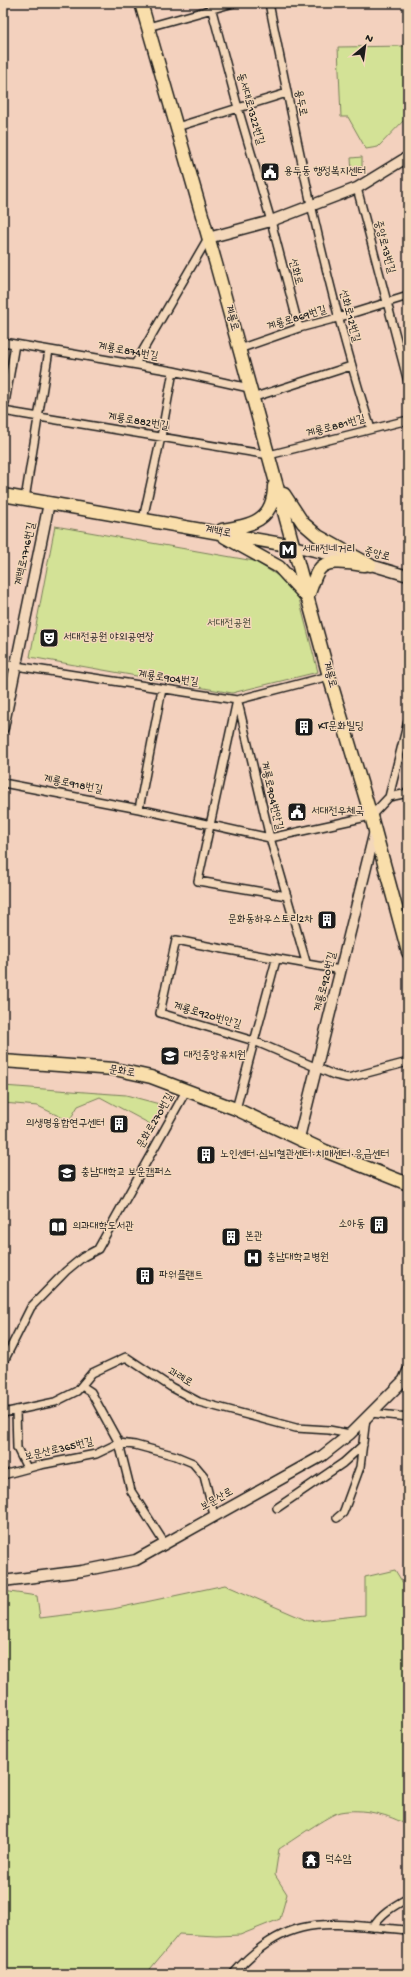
<svg xmlns="http://www.w3.org/2000/svg" width="411" height="1977" font-family="'Gochi Hand','Poor Story',sans-serif">
<rect width="100%" height="100%" fill="#f3d1be"/>
<filter id="ink" filterUnits="userSpaceOnUse"><feTurbulence type="fractalNoise" baseFrequency=".025" numOctaves="2"/><feDisplacementMap in="SourceGraphic" scale="8" xChannelSelector="R" yChannelSelector="G"/><feConvolveMatrix kernelMatrix="1 2 1 2 8 2 1 2 1" color-interpolation-filters="sRGB"/></filter>
<g filter="url(#ink)">
<path fill="#d3e296" stroke="#787f59" d="M408,46V116L378,147L366,149L348,117H341L338,47Z
M362,157V171L352,173L351,158Z
M55,526L254,561L285,580L299,599L318,672L232,693L30,657Z
M3,1086L126,1095L163,1105L152,1125L100,1097L78,1106L69,1121L38,1106L3,1103Z
M395,1570L408,1591V1826C390,1814 361,1808 340,1812C330,1814 290,1842 279,1849L275,1875L287,1894L280,1919L240,1935L216,1936L179,1934L146,1974H3V1591L37,1596L40,1618L113,1609L225,1585L308,1621L365,1615V1577Z"/>
<g fill="none" stroke-linecap="round" stroke-linejoin="round">
<defs>
<path id="street" d="M210,3L238,108L271,221L299,328
M269,3C298,148 326,288 371,429
M148,27L234,3
M177,127L287,93
M357,188L408,382
M3,342L173,371L249,388
M239,349L299,328L337,318L408,296
M135,364L208,238
M252,398L351,366
M3,411L269,455L408,420
M3,415L15,344
M25,499L49,350
M143,519L161,437L173,371
M3,664L237,700L329,676
M237,700L198,881L287,896
M238,702L270,838L306,962
M3,783L139,809L270,838L371,816L389,797L408,793
M389,797L408,721
M139,809L162,689
M341,970C286,960 231,951 176,940L160,1013L254,1041L334,1075L348,1078L408,1062
M236,1109L276,960
M3,1363L31,1307L66,1271L83,1257L98,1249L187,1089
M82,1386L91,1392L119,1443L131,1491L165,1544
M16,1410L17,1448L27,1468
M3,1413L55,1402L77,1391L92,1373L126,1357L171,1387L199,1402L296,1428L329,1430L350,1434
M371,1413L408,1417
M3,1475L40,1465L96,1454L119,1443L135,1445L176,1456L193,1463L204,1476L214,1515
M277,1508L343,1463L363,1445
M337,1518L343,1513L345,1508L360,1467L366,1418
M373,1927C381,1913 394,1906 408,1898
M233,1974C290,1909 332,1925 408,1930"/>
<path id="secondary" d="M208,238L271,221L357,188L406,158L408,163
M293,546L348,559
M364,563L408,576
M3,728L49,503
M299,1138L375,831
M3,1581L82,1571L136,1560L322,1456L350,1434L404,1380L408,1371"/>
<path id="primary" d="M141,3L216,264L329,676L371,816L408,952
M284,494L303,523L318,536L370,565
M3,495L293,546
M222,530C251,525 274,521 274,486
M225,537L279,567L304,594
M307,598C311,590 313,579 318,571C326,557 352,564 365,565
M3,1061L114,1069L151,1077L236,1109L325,1151L408,1184"/>
</defs>
<use href="#street" stroke="#1c1c1c" stroke-width="10"/>
<use href="#secondary" stroke="#1c1c1c" stroke-width="13"/>
<use href="#primary" stroke="#1c1c1c" stroke-width="15"/>
<use href="#street" stroke="#f3d7ba" stroke-width="7"/>
<use href="#secondary" stroke="#f3d7ba" stroke-width="10"/>
<use href="#primary" stroke="#f9deab" stroke-width="12"/>
</g>
</g>
<defs>
<symbol id="civic-square" viewBox="-11 -11 22 22"><rect x="-9" y="-9" width="18" height="18" rx="4" fill="#1c1c1c" stroke="#f3d7ba"/><path d="M-.6-6.5H3V-4.5H.6V-3L4-1V1h2V6H-6V1h2V-1L-.6-3ZM-1.2 2.5V6h2.4V2.5Z" fill="#fff"/></symbol>
<symbol id="metro-square" viewBox="-11 -11 22 22"><rect x="-9" y="-9" width="18" height="18" rx="4" fill="#1c1c1c" stroke="#f3d7ba"/><path d="M-5.5 5V-5H-3L0 0L3-5H5.5V5H3V-.5L0 4L-3-.5V5Z" fill="#fff"/></symbol>
<symbol id="theatre-square" viewBox="-11 -11 22 22"><rect x="-9" y="-9" width="18" height="18" rx="4" fill="#1c1c1c" stroke="#f3d7ba"/><path d="M-5-5.5Q0-4 5-5.5V0Q5 5 0 6Q-5 5-5 0ZM-3.3-2.5H-1v1.5H-3.3ZM1-2.5H3.3v1.5H1ZM-2.8 1Q0 5.5 2.8 1Z" fill="#fff"/></symbol>
<symbol id="building-square" viewBox="-11 -11 22 22"><rect x="-9" y="-9" width="18" height="18" rx="4" fill="#1c1c1c" stroke="#f3d7ba"/><path d="M-4-6H4V6H1V3H-1V6H-4ZM-2.5-4.3h1.7v1.8h-1.7ZM.8-4.3h1.7v1.8H.8ZM-2.5-1h1.7V.8h-1.7ZM.8-1h1.7V.8H.8Z" fill="#fff"/></symbol>
<symbol id="school-square" viewBox="-11 -11 22 22"><rect x="-9" y="-9" width="18" height="18" rx="4" fill="#1c1c1c" stroke="#f3d7ba"/><path d="M0-5L7-2L0 1L-7-2ZM-4 1L0 2.5L4 1V4Q0 6-4 4Z" fill="#fff"/></symbol>
<symbol id="university-square" viewBox="-11 -11 22 22"><rect x="-9" y="-9" width="18" height="18" rx="4" fill="#1c1c1c" stroke="#f3d7ba"/><path d="M0-5L7-2L0 1L-7-2ZM-4 1L0 2.5L4 1V4Q0 6-4 4Z" fill="#fff"/></symbol>
<symbol id="library-square" viewBox="-11 -11 22 22"><rect x="-9" y="-9" width="18" height="18" rx="4" fill="#1c1c1c" stroke="#f3d7ba"/><path d="M-6-4Q-3-5.5-.7-3.5V5Q-3 3-6 4ZM6-4Q3-5.5 .7-3.5V5Q3 3 6 4Z" fill="#fff"/></symbol>
<symbol id="hospital-square" viewBox="-11 -11 22 22"><rect x="-9" y="-9" width="18" height="18" rx="4" fill="#1c1c1c" stroke="#f3d7ba"/><path d="M-5-5h3v3.5h4V-5h3V5h-3V1.5h-4V5h-3Z" fill="#fff"/></symbol>
<symbol id="temple-square" viewBox="-11 -11 22 22"><rect x="-9" y="-9" width="18" height="18" rx="4" fill="#1c1c1c" stroke="#f3d7ba"/><path d="M0-6L5-2H3V0L6.5 2.5H4V6H1.5V3h-3V6H-4V2.5H-6.5L-3 0V-2H-5Z" fill="#fff"/></symbol>
</defs>
<g fill-rule="evenodd">
<use href="#civic-square" x="259" y="161" width="22" height="22"/>
<use href="#metro-square" x="277" y="539" width="22" height="22"/>
<use href="#theatre-square" x="38" y="627" width="22" height="22"/>
<use href="#building-square" x="293" y="716" width="22" height="22"/>
<use href="#civic-square" x="286" y="801" width="22" height="22"/>
<use href="#building-square" x="316" y="909" width="22" height="22"/>
<use href="#school-square" x="159" y="1045" width="22" height="22"/>
<use href="#building-square" x="108" y="1113" width="22" height="22"/>
<use href="#building-square" x="195" y="1144" width="22" height="22"/>
<use href="#university-square" x="56" y="1162" width="22" height="22"/>
<use href="#building-square" x="368" y="1214" width="22" height="22"/>
<use href="#library-square" x="47" y="1216" width="22" height="22"/>
<use href="#building-square" x="220" y="1226" width="22" height="22"/>
<use href="#hospital-square" x="242" y="1247" width="22" height="22"/>
<use href="#building-square" x="134" y="1265" width="22" height="22"/>
<use href="#temple-square" x="300" y="1849" width="22" height="22"/>
</g>
<g text-anchor="middle" dominant-baseline="central" stroke-width="3" stroke-linejoin="round" paint-order="stroke">
<g font-size="11" fill="#1c1c1c" stroke="#f3d7ba">
<text transform="translate(300 103) rotate(79)">용두로</text>
<text transform="translate(250 109) rotate(74)">동서대로1322번길</text>
<text transform="translate(384 247) rotate(75)">중앙로13번길</text>
<text transform="translate(295 272) rotate(76)">선화로</text>
<text transform="translate(349 316) rotate(75)">선화로12번길</text>
<text transform="translate(231 318) rotate(75)">계룡로</text>
<text transform="translate(297 319) rotate(-17)">계룡로869번길</text>
<text transform="translate(128 352) rotate(10)">계룡로874번길</text>
<text transform="translate(138 422) rotate(9)">계룡로882번길</text>
<text transform="translate(336 427) rotate(-15)">계룡로881번길</text>
<text transform="translate(218 532) rotate(10)">계백로</text>
<text transform="translate(26 554) rotate(-78)">계백로1716번길</text>
<text transform="translate(377 555) rotate(15)">중앙로</text>
<text transform="translate(329 675) rotate(74)">계룡로</text>
<text transform="translate(168 679) rotate(8)">계룡로904번길</text>
<text transform="translate(73 785) rotate(11)">계룡로918번길</text>
<text transform="translate(271 796) rotate(77)">계룡로904번안길</text>
<text transform="translate(326 982) rotate(-76)">계룡로920번길</text>
<text transform="translate(207 1016) rotate(16)">계룡로920번안길</text>
<text transform="translate(122 1072) rotate(9)">문화로</text>
<text transform="translate(156 1121) rotate(-60)">문화로270번길</text>
<text transform="translate(180 1378) rotate(30)">과례로</text>
<text transform="translate(59 1450) rotate(-13)">보문산로365번길</text>
<text transform="translate(217 1500) rotate(-29)">보문산로</text>
</g>
<g font-size="11" fill="#1c1c1c" stroke="#f3d7ba" text-anchor="start">
<text x="284" y="172">용두동 행정복지센터</text>
<text x="302" y="550">서대전네거리</text>
<text x="63" y="638">서대전공원 야외공연장</text>
<text x="318" y="727">KT문화빌딩</text>
<text x="311" y="812">서대전우체국</text>
<text x="313" y="920" text-anchor="end">문화동하우스토리2차</text>
<text x="184" y="1056">대전중앙유치원</text>
<text x="105" y="1124" text-anchor="end">의생명융합연구센터</text>
<text x="220" y="1155">노인센터·심뇌혈관센터·치매센터·응급센터</text>
<text x="81" y="1173">충남대학교 보운캠퍼스</text>
<text x="365" y="1225" text-anchor="end">소아동</text>
<text x="72" y="1227">의과대학도서관</text>
<text x="245" y="1237">본관</text>
<text x="267" y="1258">충남대학교병원</text>
<text x="159" y="1276">파워플랜트</text>
<text x="325" y="1860">덕수암</text>
</g>
<g font-size="11" fill="#414434" stroke="#f3d7ba">
<text x="229" y="624">서대전공원</text>
</g>
</g>
<rect width="411" height="1977" fill="none" stroke="#f3d7ba" stroke-width="16"/>
<rect x="8" y="8" width="395" height="1961" fill="none" stroke="#1c1c1c" stroke-width="1.5" filter="url(#ink)"/>
<g transform="translate(365 46) rotate(29)" stroke="#f3d7ba" stroke-width="3" paint-order="stroke">
<path d="M0-3L7 15L0 10L-7 15Z" fill="#1c1c1c"/>
<text y="-6" font-size="11" font-weight="bold" text-anchor="middle" fill="#1c1c1c">N</text>
</g>
</svg>
